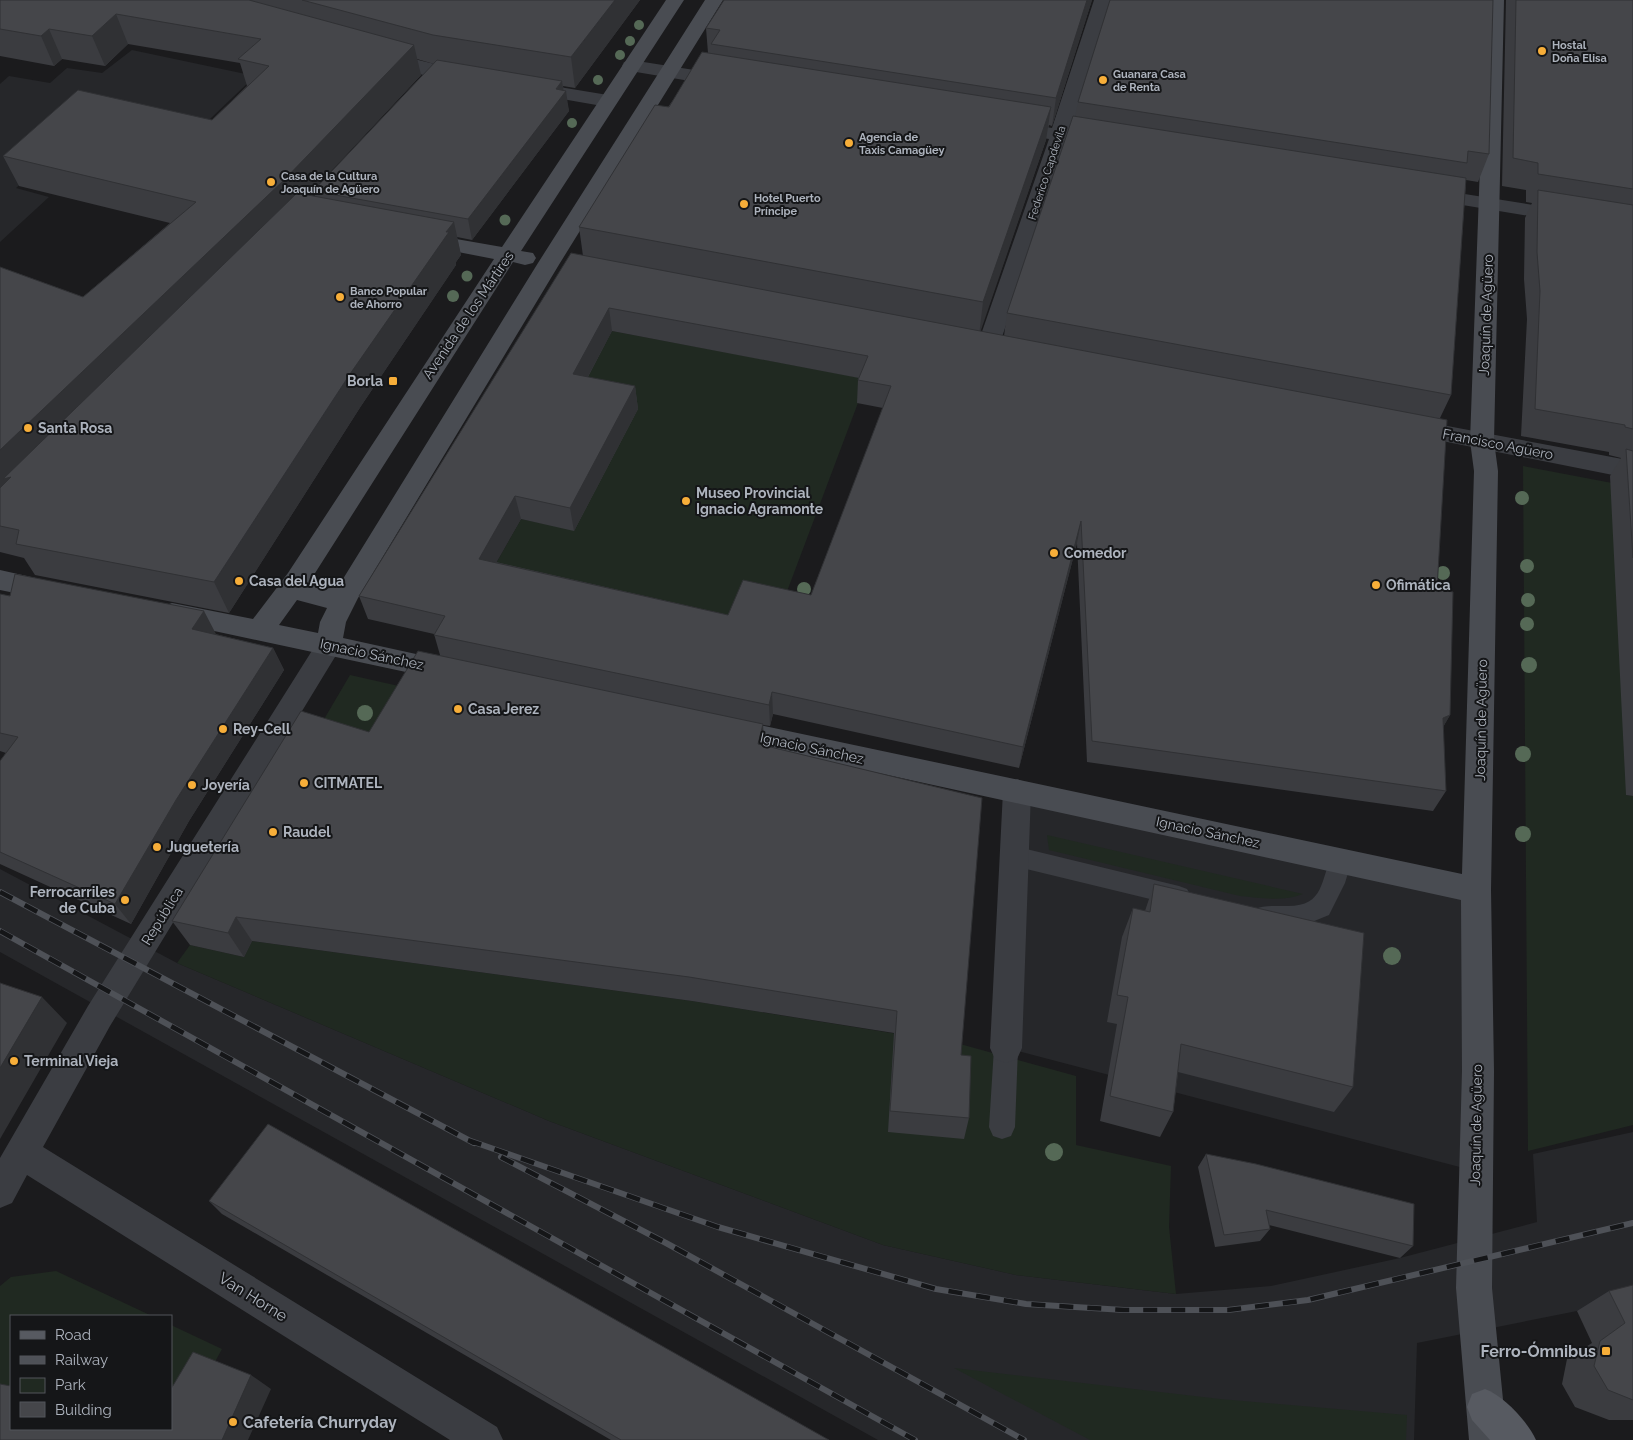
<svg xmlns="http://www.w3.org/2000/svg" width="1633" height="1440" font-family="Raleway,sans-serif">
<rect width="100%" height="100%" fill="#1b1b1d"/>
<path fill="#26272a" d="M132,50L255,76L188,140L96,116L16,188L49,197L0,242V84L9,76L50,83L67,68L102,73Z
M1017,791L1476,890L1475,1171L1006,1048Z
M0,869L177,963L549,1121L883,1245L1016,1275L1176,1294L1271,1286L1400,1258L1537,1222L1533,1154L1633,1132V1297L1577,1311L1417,1343L1414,1440H878L0,952Z"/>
<path fill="#202921" d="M612,331L867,379L780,610L729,637L486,581L521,519L574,530L577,397Z
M1523,466L1633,487L1626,795L1633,796V1125L1528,1151Z
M350,675L421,691L381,759L313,738Z
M1047,835L1303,894C1283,902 1261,898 1240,896L1049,850Z
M252,941L692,1001L960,1044L1076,1076V1145L1171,1166L1169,1227L1176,1294L1016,1275L883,1245L549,1121L177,963L190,945L244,957Z
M56,1271L152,1316H11V1395L0,1393V1286L11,1277Z
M171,1325L222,1349L181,1424L171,1422Z
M954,1368L1220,1399L1407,1415L1406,1440H1090Z"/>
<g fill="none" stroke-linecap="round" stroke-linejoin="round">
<path fill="#3b3d42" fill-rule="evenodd" d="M1014,846L1179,886L1187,889L1191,896L1187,903L1179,906L1014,866L1006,863L1003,856L1006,849Z
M1341,850L1349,853L1352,860L1345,883L1329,915L1302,926H1262L1254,923L1250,916L1254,909C1265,905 1276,906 1288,906C1325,906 1320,880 1333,853Z
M1006,1036L1015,1040L1018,1048L1015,1127L1011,1136L1002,1139L993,1136L989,1127L994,1048L997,1040Z"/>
<path fill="#3b3d42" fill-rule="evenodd" d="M1094,0H1112L1071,131L1110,138L1113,142L1110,146L1103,148L1067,142L999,346L996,351L988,353L980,351L977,346L1049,139L1003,131L1000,127L1003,123L1010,121L1052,128Z
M382,51L471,73L473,77L471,81C450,86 398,67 375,61L373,57L375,53Z
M631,60L726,75L733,77L735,81L733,85L726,87L624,70L622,66L624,62Z
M529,82L608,95L615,97L618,101L615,105L608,107L522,92L520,88L522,84Z
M1427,188L1633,221V233L1420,198L1417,194L1420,190Z
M1410,419L1633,461V479L1402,433L1398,427L1402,421Z
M329,635L338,638L342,645L338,652L110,1026L43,1147L497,1427L503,1440H450L27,1175L12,1203L0,1208V1158L88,1006L320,638Z
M1017,779L1027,783L1031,791L1022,1048L1017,1059L1006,1063L995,1059L990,1048L1003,791L1007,783Z"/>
<path fill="#494c52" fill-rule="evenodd" d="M666,0H684L521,251L533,253L536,258L533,263L525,265L513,262L310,581L311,584L323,589L338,587L538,263L705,0H723L560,263L358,598L346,622L343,638L457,663L461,670L457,677L448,681L163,620L159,613L163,606L172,603L253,619L288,573L494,259L422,245L415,244L411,239L415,234L422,233L502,247ZM297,600L327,608L320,622L318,633L279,625Z
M1486,0H1504L1494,441L1498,471L1491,890L1494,1071L1492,1288L1507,1440H1469L1456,1288L1462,1071L1461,900L727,740L717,737L713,729L717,721L727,718L1462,874L1474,471L1470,441Z
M0,570L58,583L62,590L58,597L49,600L0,590Z"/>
<path fill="#575a61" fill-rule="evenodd" d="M1485,1389C1504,1396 1528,1422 1536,1440H1490L1472,1420L1467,1407L1472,1394Z"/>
<defs>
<path id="rail" d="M0,892L474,1143
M0,931L915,1440
M468,1140L718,1227L936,1289L1026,1304L1124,1310H1228L1308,1300L1633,1223
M501,1157L666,1243L1024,1440"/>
</defs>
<use href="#rail" stroke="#4e5157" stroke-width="6"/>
<use href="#rail" stroke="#151618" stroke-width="4.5" stroke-dasharray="14" stroke-linecap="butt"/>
</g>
<g fill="#556956">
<circle cx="639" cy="25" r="5"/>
<circle cx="630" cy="41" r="5"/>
<circle cx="620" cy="55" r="5"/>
<circle cx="598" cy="80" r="5"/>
<circle cx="572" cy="123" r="5"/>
<circle cx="505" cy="220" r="5.5"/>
<circle cx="467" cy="276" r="5.5"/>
<circle cx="453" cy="296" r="6"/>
<circle cx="1522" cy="498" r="7"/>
<circle cx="1527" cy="566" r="7"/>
<circle cx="1443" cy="573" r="7"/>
<circle cx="804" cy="589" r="7"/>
<circle cx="1528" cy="600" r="7"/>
<circle cx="1527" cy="624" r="7"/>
<circle cx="1529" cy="665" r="8"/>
<circle cx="365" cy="713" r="8"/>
<circle cx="1523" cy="754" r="8"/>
<circle cx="1523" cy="834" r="8"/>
<circle cx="1392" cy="956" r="9"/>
<circle cx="1054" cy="1152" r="9"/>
</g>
<path fill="#3b3c40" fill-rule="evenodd" d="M0,0H640L575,88L563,86L569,111L472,240L457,237L461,255L456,262V265L361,406L229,613L35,575L24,558L0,552V267L83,297L170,223L19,186L3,156L212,120L247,86L240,63L128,44L105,66L62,59L54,66L0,56ZM417,59L434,64L313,191L315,196L308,195L421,75Z
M1092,0L1052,126L1049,125L1046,140L980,331L1004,336L1007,313L1075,117L1078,102L1110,0L1489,154L1478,182L1466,180L1451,395L1440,418L1437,589L1450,715L1443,727L1446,791L1433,811L1087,762L1077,543L1019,768L773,714L770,726L763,725L764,745L961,1055L969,1118L964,1139L888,1132L894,1033L692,1001L252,941L244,957L190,945L172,921L369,732L440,655L434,634L368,619L359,596L583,256L579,227L708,53L706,28ZM612,331L859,378L858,380L857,403L883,408L811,595L728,615L496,562L521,519L574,531L638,409L635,386L588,377Z
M1506,0H1633V796L1626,795L1610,476L1621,458L1609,455V452L1521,436L1527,319L1524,279L1525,218L1532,203L1526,202V190L1502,186Z
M0,594L216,634H215L273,648L284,670L189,821L131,924L0,864V761L6,753L0,751Z
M1154,884L1353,1087L1334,1112L1178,1072L1173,1112L1160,1137L1100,1121L1117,1024L1107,1022L1122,937L1133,908L1145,911Z
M1206,1154L1413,1246L1400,1258L1269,1225L1270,1229L1260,1241L1215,1247L1198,1167Z
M209,1201L829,1440H611L222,1214Z
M1633,1285V1420H1609L1575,1407L1562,1384L1567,1359L1592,1343L1577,1311L1609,1291Z"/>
<path fill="#303134" d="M615,0H640L575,88L571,57Z
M1087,0H1092L1052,126L1056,98Z
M116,14L128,44L105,66L92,36Z
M49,29L62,59L54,66L41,36Z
M414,45L421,75L294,211L0,497V450Z
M562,81L564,94L566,91L569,111L472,240L468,219Z
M1051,107L1046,140L979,336L983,302Z
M454,222L461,255L456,262V265L361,406L229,613L214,582L350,374L446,232Z
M609,308L612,331L577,397L573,374Z
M635,386L638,409L574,531L570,508Z
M515,496L521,519L486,581L479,559Z
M1081,521L1077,543L1019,768L1023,747Z
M204,611L216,634L204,652L192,629Z
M273,648L284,670L189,821L131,924L115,904L176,800Z
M772,692L773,714L770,726L769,705Z
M1450,715L1438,736L1443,718Z
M763,724L764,751L758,744Z
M236,917L252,941L244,957L228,933Z
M42,997L67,1023L0,1139V1068Z
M251,1375L271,1389L248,1440H222Z"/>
<path fill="#45464a" stroke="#303134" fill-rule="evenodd" d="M0,0H249L414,45L284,180L0,450V267L83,297L196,202L3,156L78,90L212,120L269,66L238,59L261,39L116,14L92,36L49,29L41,36L0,29Z
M302,0H615L571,57L433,35Z
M724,0H1087L1056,98L711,44L720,30L706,28Z
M1110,0H1493L1489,154L1468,151L1467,163L1078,102Z
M1516,0H1633V189L1538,174V163L1513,158Z
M702,52L1051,107L983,302L579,227L655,105L669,107Z
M437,60L562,81L556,89L566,91L468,219L313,191Z
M1073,116L1466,178L1451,395L1007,313Z
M1538,190L1633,205V429L1625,427V425L1535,409L1540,291L1537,252Z
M297,193L454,222L446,232H449L350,374L214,582L16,544L19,530L0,526V488L11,477L3,479Z
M571,253L1447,420L1437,589L1453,592L1450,715L1443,718L1446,791L1092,741L1081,521L1023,747L772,692L769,705L434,635L445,616L359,596ZM609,308L868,356L858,380L891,386L811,595L743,580L728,615L479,559L515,496L570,508L635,386L573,374Z
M1626,449L1633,451V558Z
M15,574L204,611L192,629L273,648L176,800L115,904L0,852V761L18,737L0,733V594L10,596Z
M418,651L763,724L758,744L982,798L961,1055L971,1056L969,1118L890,1111L897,1011L689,977L236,917L228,933L172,921L301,711L369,732Z
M1154,884L1364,933L1353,1087L1181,1044L1173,1112L1110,1096L1128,997L1117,995L1133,908L1150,912Z
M0,983L42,997L0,1068Z
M268,1124L829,1440H621L209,1201Z
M1206,1154L1256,1164L1414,1204L1413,1246L1266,1210L1270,1229L1224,1235Z
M1633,1285V1400L1608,1390L1594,1366L1600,1341L1625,1323L1609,1291Z
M193,1352L251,1375L222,1440H0V1384L11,1386V1429H171V1389Z"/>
<g fill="#f7ae39" stroke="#151618" stroke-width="2">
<circle cx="1542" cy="51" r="5"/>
<circle cx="1103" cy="80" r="5"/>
<circle cx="849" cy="143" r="5"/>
<circle cx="271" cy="182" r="5"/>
<circle cx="744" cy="204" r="5"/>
<circle cx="340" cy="297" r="5"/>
<rect x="388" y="376" width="10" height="10" rx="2.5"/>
<circle cx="28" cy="428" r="5"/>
<circle cx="686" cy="501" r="5"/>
<circle cx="1054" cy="553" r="5"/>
<circle cx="239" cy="581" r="5"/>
<circle cx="1376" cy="585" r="5"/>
<circle cx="458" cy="709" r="5"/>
<circle cx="223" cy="729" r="5"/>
<circle cx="304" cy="783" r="5"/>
<circle cx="192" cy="785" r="5"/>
<circle cx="273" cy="832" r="5"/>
<circle cx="157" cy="847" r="5"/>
<circle cx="125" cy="900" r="5"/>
<circle cx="14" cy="1061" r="5"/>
<rect x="1601" y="1346" width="10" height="10" rx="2.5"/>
<circle cx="233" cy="1422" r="5"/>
</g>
<g text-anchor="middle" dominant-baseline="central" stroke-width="4" stroke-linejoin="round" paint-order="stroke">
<g font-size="11" font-weight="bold" fill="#adb3bd" stroke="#151618" text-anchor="start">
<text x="1552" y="45">Hostal<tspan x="1552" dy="13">Doña Elisa</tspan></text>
<text x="1113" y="74">Guanara Casa<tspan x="1113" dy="13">de Renta</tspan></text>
<text x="859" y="137">Agencia de<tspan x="859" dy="13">Taxis Camagüey</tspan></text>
<text x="281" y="176">Casa de la Cultura<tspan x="281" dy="13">Joaquín de Agüero</tspan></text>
<text x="754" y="198">Hotel Puerto<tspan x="754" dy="13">Príncipe</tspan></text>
<text x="350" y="291">Banco Popular<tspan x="350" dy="13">de Ahorro</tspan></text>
</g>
<g font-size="11" fill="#adb3bd" stroke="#151618">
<text transform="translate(1047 173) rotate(-72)">Federico Capdevila</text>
</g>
<g font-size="14" fill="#adb3bd" stroke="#151618">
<text transform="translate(468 315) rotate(-56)">Avenida de los Mártires</text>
<text transform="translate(1486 315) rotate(-88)">Joaquín de Agüero</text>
<text transform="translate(1498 444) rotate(11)">Francisco Agüero</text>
<text transform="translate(372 654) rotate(12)">Ignacio Sánchez</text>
<text transform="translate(1481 720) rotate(-89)">Joaquín de Agüero</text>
<text transform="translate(812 748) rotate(12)">Ignacio Sánchez</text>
<text transform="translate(1208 832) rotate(12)">Ignacio Sánchez</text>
<text transform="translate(162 916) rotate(-58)">República</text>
<text transform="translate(1476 1125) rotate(-89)">Joaquín de Agüero</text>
</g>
<g font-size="14" font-weight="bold" fill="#adb3bd" stroke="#151618" text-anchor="start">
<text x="383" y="381" text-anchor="end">Borla</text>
<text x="38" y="428">Santa Rosa</text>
<text x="696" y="493">Museo Provincial<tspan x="696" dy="16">Ignacio Agramonte</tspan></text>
<text x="1064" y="553">Comedor</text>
<text x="249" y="581">Casa del Agua</text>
<text x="1386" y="585">Ofimática</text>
<text x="468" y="709">Casa Jerez</text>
<text x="233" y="729">Rey-Cell</text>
<text x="314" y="783">CITMATEL</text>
<text x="202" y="785">Joyería</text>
<text x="283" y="832">Raudel</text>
<text x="167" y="847">Juguetería</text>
<text x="115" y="892" text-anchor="end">Ferrocarriles<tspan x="115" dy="16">de Cuba</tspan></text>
<text x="24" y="1061">Terminal Vieja</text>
</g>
<g font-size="16" fill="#adb3bd" stroke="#151618">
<text transform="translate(253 1297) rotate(32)">Van Horne</text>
</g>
<g font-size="16" font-weight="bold" fill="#adb3bd" stroke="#151618" text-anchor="end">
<text x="1596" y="1351">Ferro-Ómnibus</text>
<text x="243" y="1422" text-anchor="start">Cafetería Churryday</text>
</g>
</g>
<rect x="10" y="1315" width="162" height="115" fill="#151618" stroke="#52555a"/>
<rect x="20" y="1331" width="25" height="8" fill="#575a61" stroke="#52555a"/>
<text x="55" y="1340" font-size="15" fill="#adb3bd">Road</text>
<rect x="20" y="1356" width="25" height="8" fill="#4e5157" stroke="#52555a"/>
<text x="55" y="1365" font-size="15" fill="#adb3bd">Railway</text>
<rect x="20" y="1378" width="25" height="15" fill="#202921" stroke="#52555a"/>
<text x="55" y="1390" font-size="15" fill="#adb3bd">Park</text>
<rect x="20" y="1402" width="25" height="15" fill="#45464a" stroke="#52555a"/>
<text x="55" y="1415" font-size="15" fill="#adb3bd">Building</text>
</svg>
